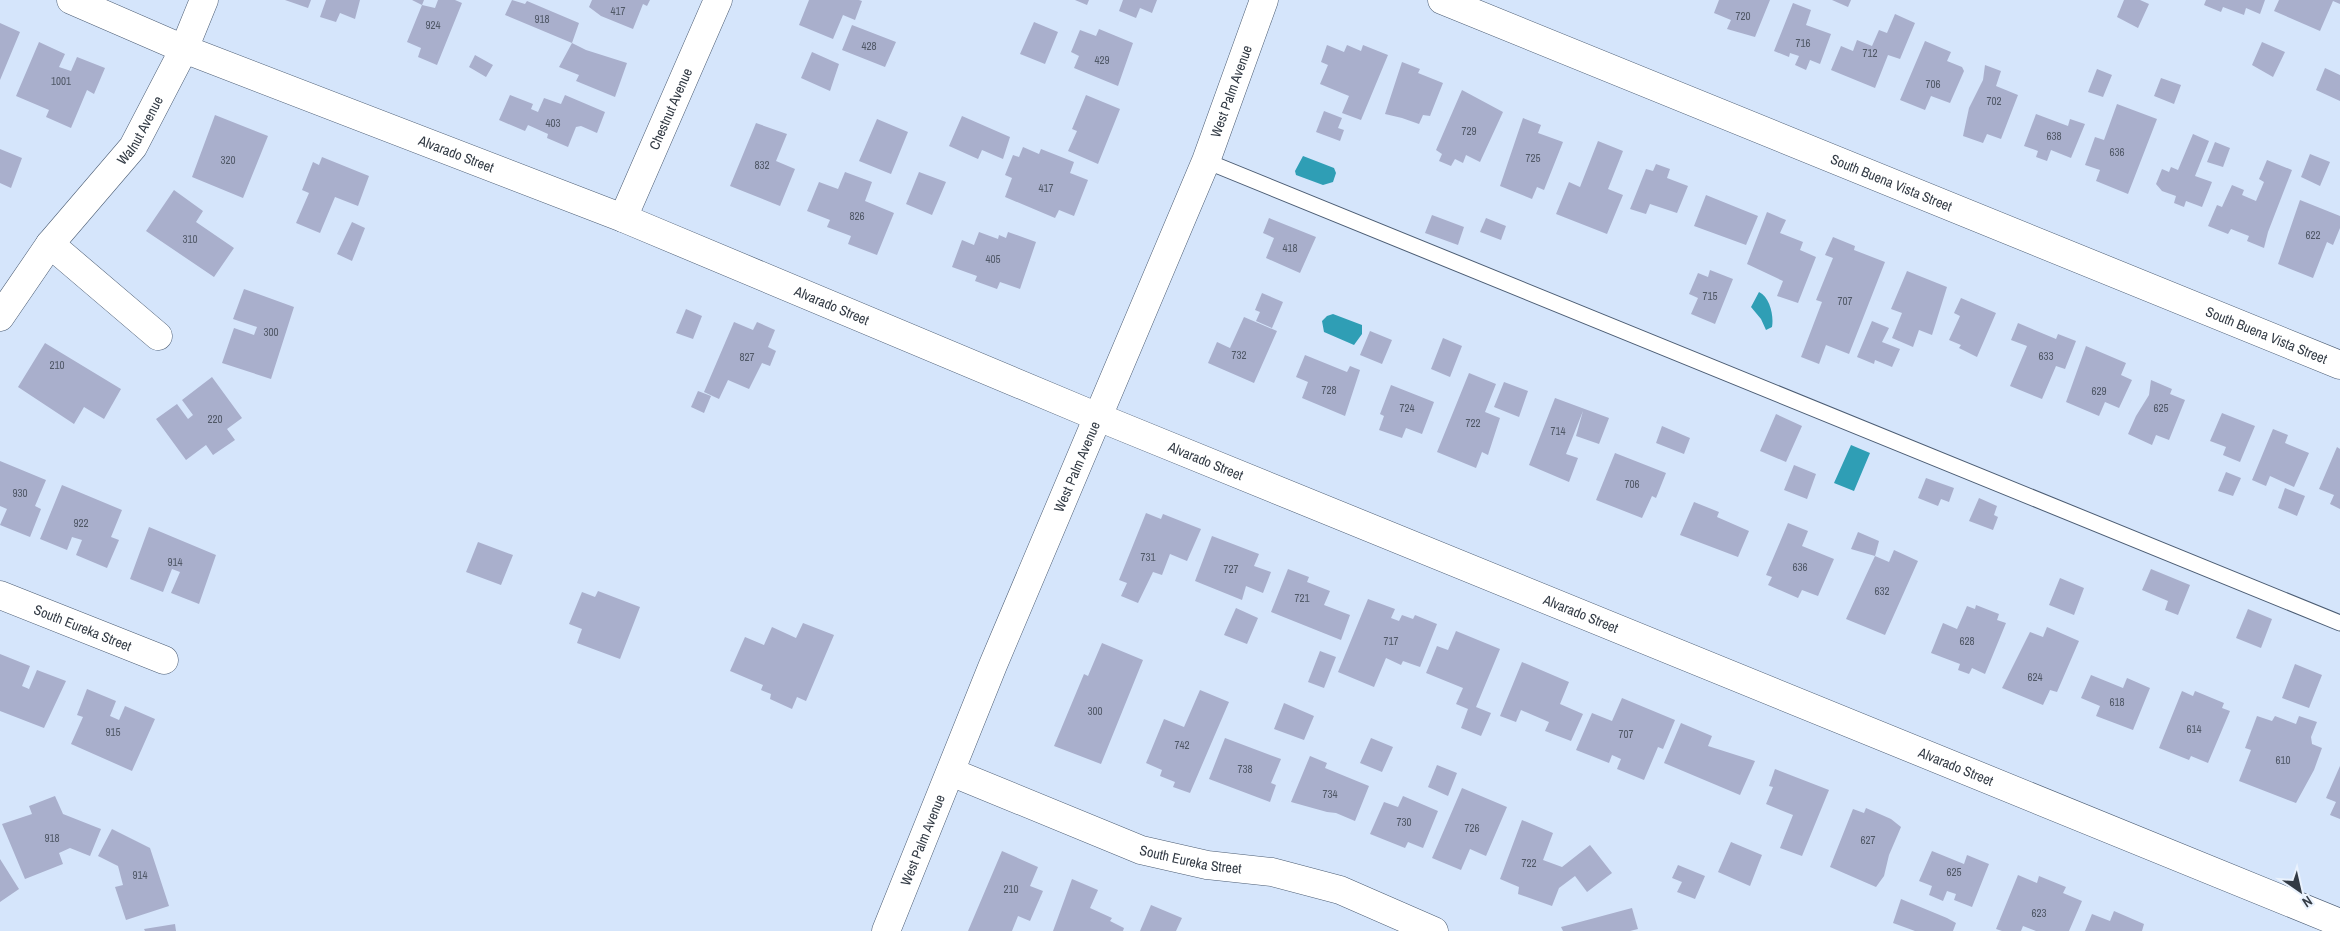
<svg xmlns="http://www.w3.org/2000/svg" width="2340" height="931" font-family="'Archivo Narrow',sans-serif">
<rect width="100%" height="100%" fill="#d5e5fb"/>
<path fill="#2f9eb5" d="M1303,156L1334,168L1336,173L1333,182L1323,185L1296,175L1295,171Z
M1759,292C1770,297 1774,316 1772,327L1766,330L1761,319L1751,307Z
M1333,314L1362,325V334L1354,345L1324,332L1322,321L1327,316Z
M1851,445L1870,453L1854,491L1834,483Z"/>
<path fill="#a9afcc" d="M285,0H311L308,8Z
M326,0H360L355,19L340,13L336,22L320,17Z
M412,0H424L422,5Z
M438,0H455L462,3L437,65L418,57L421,48L407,42L422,5L435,8Z
M512,0L525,4L527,1L579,23L572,43L505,15Z
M592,0H650L647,6L643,4L633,29L601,16L589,7Z
M809,0H859L862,1L855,20L843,15L833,39L799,25Z
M1075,0H1089L1087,5Z
M1123,0H1157L1152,13L1140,8L1136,18L1119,11Z
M1719,0H1770L1755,37L1727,29L1731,20L1714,13Z
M1832,0H1851L1848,7Z
M2124,0H2140L2149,4L2138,28L2117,17Z
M2206,0H2265L2260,14L2246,8L2244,15L2223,7L2221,12L2204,5Z
M2279,0H2340V4L2333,1L2320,31L2274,11Z
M1793,3L1811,10L1806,25L1831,34L1820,64L1810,60L1806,70L1795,65L1799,56L1790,53L1789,57L1774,51Z
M1895,14L1915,23L1900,59L1888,55L1875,88L1831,70L1841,46L1853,51L1857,40L1872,46L1879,30L1887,33Z
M1034,22L1058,32L1045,64L1020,54Z
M0,23L20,32L0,80Z
M852,25L896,42L885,67L842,50Z
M1099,29L1133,43L1118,86L1074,68L1079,56L1071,52L1080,30L1096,36Z
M1925,41L1951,52L1947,61L1962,67L1964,71L1950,103L1931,96L1925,110L1900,100Z
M39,42L65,54L59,67L71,71L77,57L105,68L94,94L87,90L71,128L46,117L49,110L16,96Z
M2262,42L2285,52L2273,77L2252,65Z
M572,43L586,50L627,63L615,97L576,81L579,75L559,67Z
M1327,45L1344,52L1347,45L1361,51L1363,45L1388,55L1361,120L1342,113L1349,96L1320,84L1328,65L1321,62Z
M812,52L839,64L830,91L801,78Z
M475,55L493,65L486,77L469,67Z
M1402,62L1420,69L1418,73L1443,83L1430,116L1423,115L1419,124L1402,118L1385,114Z
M1985,65L2001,71L1996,86L2018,95L2001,139L1987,134L1983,143L1963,136L1969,108L1983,80Z
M2325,68L2340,75V101L2316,90Z
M2097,69L2112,75L2103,97L2088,92Z
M2161,78L2181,85L2174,104L2154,96Z
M1462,90L1503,112L1480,162L1466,155L1463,163L1455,159L1451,166L1439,161L1442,154L1436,150Z
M510,95L533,104L531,109L538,112L544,98L561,104L565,95L605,112L597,133L581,126L576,127L568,147L547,138L548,134L528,125L525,131L499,120Z
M1086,95L1120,109L1098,164L1068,151L1077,131L1072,129Z
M2117,104L2157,119L2128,194L2096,181L2100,170L2085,165L2095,137L2104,140Z
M1324,111L1342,118L1338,128L1344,130L1340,141L1316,132Z
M2036,114L2068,126L2070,119L2085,124L2071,158L2051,150L2047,161L2036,157L2038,151L2024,146Z
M215,115L268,136L243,198L192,177Z
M962,116L1010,137L1003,159L982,150L978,159L949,146Z
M1523,118L1541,125L1538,133L1563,142L1544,190L1537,187L1532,199L1500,186Z
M877,119L908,132L891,174L859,161Z
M756,123L787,134L776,161L795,169L780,206L730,186Z
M2193,134L2209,141L2195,176L2212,182L2202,207L2186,201L2184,207L2174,203L2176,196L2162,191L2156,184L2162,169L2169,172L2171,167L2178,170Z
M1598,141L1623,151L1608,189L1623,195L1607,234L1556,214L1569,182L1580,187Z
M2215,142L2230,148L2223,167L2207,162Z
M1023,147L1039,154L1041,149L1074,162L1070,173L1088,180L1074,216L1059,210L1055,218L1005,197L1012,178L1005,175L1013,155L1019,157Z
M0,149L22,158L11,188L0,183Z
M2310,154L2330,162L2320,186L2301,177Z
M322,157L369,176L358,206L335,197L320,233L296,223L309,193L302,190L313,162L319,165Z
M2267,160L2292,170L2268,232L2264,248L2247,241L2249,236L2231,229L2228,234L2208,226L2217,205L2222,207L2232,185L2244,190L2242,195L2256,201L2264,182L2259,179Z
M1656,164L1670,169L1667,178L1688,186L1677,213L1650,204L1646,214L1630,209L1646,169L1653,171Z
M845,172L872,182L865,201L894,213L877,255L848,244L851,236L827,227L830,220L807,211L819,182L838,189Z
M919,172L946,182L932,215L906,204Z
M174,190L203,211L196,222L234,248L214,277L146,231Z
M1706,195L1758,216L1746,245L1694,226Z
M2300,200L2340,216V228L2333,245L2327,242L2313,278L2278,264Z
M1767,212L1786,220L1780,233L1803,242L1800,250L1816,257L1798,303L1777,296L1783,281L1747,264Z
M1432,215L1464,227L1458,245L1425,233Z
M1269,218L1316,237L1300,273L1266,258L1274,238L1263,233Z
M1486,218L1506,226L1501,240L1480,232Z
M352,222L365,228L352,261L337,254Z
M979,232L998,239L999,235L1006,238L1008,232L1036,242L1020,289L1000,282L997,289L975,281L977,276L952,267L962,240L974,245Z
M1833,237L1855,246L1854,250L1885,262L1849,354L1826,345L1819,364L1801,357L1822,302L1816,300L1833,258L1825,255Z
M1710,270L1733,279L1715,324L1691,314L1698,298L1689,294L1698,273L1708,277Z
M1907,271L1947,287L1932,335L1919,330L1913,347L1892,338L1902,313L1891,309Z
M244,289L294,307L271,379L222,363L234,328L254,335L257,327L233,319Z
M1262,293L1283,302L1272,328L1256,321L1260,312L1255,310Z
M1961,298L1996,313L1977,357L1959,348L1961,345L1949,340L1960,316L1954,313Z
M686,309L702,316L693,339L676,333Z
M1244,317L1277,331L1254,383L1208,363L1217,342L1230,348Z
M1872,321L1889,328L1882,342L1900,349L1892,367L1875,360L1874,364L1857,357Z
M734,322L753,330L757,322L775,330L768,347L776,351L770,366L762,363L749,389L728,380L719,399L704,392Z
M2018,323L2056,339L2058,334L2076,341L2065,369L2056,366L2042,399L2010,386L2027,346L2011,340Z
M1370,331L1392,340L1382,364L1360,355Z
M1443,338L1462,346L1450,377L1431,369Z
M45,343L121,389L104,419L84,407L74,424L18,387Z
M2086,346L2126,363L2121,375L2132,380L2119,408L2105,402L2099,416L2066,402Z
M1305,355L1347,372L1350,366L1360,370L1345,416L1302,398L1308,382L1296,377Z
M1469,373L1496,384L1485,412L1500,418L1488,455L1482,452L1476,468L1437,452Z
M212,377L242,418L227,429L235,440L213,455L206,445L186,460L156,419L177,404L188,419L193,415L182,400Z
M2151,380L2172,389L2170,394L2185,400L2169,440L2156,435L2152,445L2128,434L2136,416L2149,395Z
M1504,382L1528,391L1519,417L1494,407Z
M1391,385L1434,402L1422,434L1406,428L1402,438L1379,430L1384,416L1380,414Z
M698,391L711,396L704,413L691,407Z
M1555,398L1609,418L1599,444L1576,436L1583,411L1566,454L1578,458L1569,482L1529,465Z
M2222,413L2255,426L2240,462L2223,455L2226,447L2210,441Z
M1776,414L1802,426L1786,462L1760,451Z
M1662,426L1690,438L1684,454L1656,443Z
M2273,429L2288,435L2285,443L2309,453L2294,487L2270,476L2266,486L2252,480Z
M2337,447L2340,449V509L2330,504L2334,495L2319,489Z
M1615,453L1666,473L1656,498L1652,496L1642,518L1596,500Z
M0,461L46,480L35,506L41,509L30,537L0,525L7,509L0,506Z
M1794,465L1816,474L1807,499L1784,490Z
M2226,472L2241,478L2233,496L2218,491Z
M1926,478L1954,488L1949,502L1941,499L1938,506L1918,498Z
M62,485L122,510L111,537L119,540L107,568L76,555L82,540L72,537L67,550L40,539Z
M2285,488L2305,496L2297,516L2278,508Z
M1979,498L1997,506L1994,515L1998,517L1993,530L1969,521Z
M1694,502L1719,512L1717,517L1749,531L1738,557L1680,535Z
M1146,513L1161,519L1163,514L1201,529L1187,561L1170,554L1162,575L1153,572L1138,603L1121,596L1127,583L1119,580Z
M1788,523L1808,531L1802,546L1834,559L1818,596L1802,590L1798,598L1768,585L1772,577L1766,575Z
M149,527L216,555L199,604L171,593L180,572L172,569L163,592L130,579Z
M1858,532L1879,541L1875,556L1851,549Z
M1212,536L1259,554L1254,566L1271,572L1263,593L1246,586L1242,600L1195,581Z
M478,542L513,555L501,585L466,572Z
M1894,550L1918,561L1885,635L1846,619L1875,556L1889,562Z
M1288,569L1309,577L1307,582L1330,591L1324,605L1350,615L1341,640L1271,612Z
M2151,569L2190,585L2178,615L2165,610L2168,601L2142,590Z
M2060,578L2084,588L2074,615L2049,605Z
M598,591L640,607L620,659L577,643L582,629L569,624L582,592L595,597Z
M1368,599L1395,609L1391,618L1399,621L1402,615L1413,619L1415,615L1437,624L1420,667L1403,661L1401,665L1386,658L1374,687L1338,672Z
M1976,605L1999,614L1997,620L2006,623L1985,674L1972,668L1969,674L1958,670L1960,664L1931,653L1943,623L1957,629L1967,606L1975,609Z
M1236,608L1258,618L1247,644L1224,635Z
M2248,609L2272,619L2261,648L2236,638Z
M803,623L834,635L806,701L797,697L792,709L770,699L771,694L761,690L763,685L730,671L745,637L764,645L772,627L796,638Z
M2047,627L2079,641L2057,692L2050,690L2043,705L2002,688L2030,632L2043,637Z
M1456,631L1500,649L1476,707L1491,713L1481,736L1461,728L1468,709L1456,704L1463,688L1426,673L1437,646L1448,650Z
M1102,643L1143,660L1101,764L1054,746L1084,674L1088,676Z
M1320,651L1336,657L1324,688L1308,682Z
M0,654L30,666L22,686L29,689L37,670L66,681L44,728L0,711Z
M1522,662L1569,682L1560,704L1583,714L1571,741L1545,731L1549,722L1521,710L1516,722L1500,716Z
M2295,664L2322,675L2309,708L2282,698Z
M2091,675L2123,688L2127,678L2150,688L2133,730L2096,716L2100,706L2081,698Z
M87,689L116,701L110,716L119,720L125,706L155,719L132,771L71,744L83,717L77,715Z
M1200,690L1229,702L1190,793L1173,787L1175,782L1160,776L1162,770L1146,763L1164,719L1184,727Z
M2182,691L2193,696L2195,691L2224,703L2222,708L2230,711L2208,763L2191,756L2189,760L2159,748Z
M1622,698L1675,720L1663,749L1658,747L1644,780L1617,769L1621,759L1612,755L1609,763L1576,750L1592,713L1612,721Z
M1284,703L1314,716L1304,740L1274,729Z
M2257,716L2272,721L2275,716L2296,724L2299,716L2317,722L2311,737L2312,744L2322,748L2314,770L2296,803L2239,781L2251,750L2245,748Z
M1681,723L1712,736L1708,746L1755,761L1740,795L1664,763Z
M1225,738L1281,759L1271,783L1276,785L1270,802L1209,779Z
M1371,738L1393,747L1382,772L1360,763Z
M1310,756L1327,763L1325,768L1369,786L1355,821L1336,813L1327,812L1291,802Z
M1437,765L1457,773L1448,796L1428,787Z
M2340,766V819L2330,815L2336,802L2326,798Z
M1775,769L1829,790L1802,856L1780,848L1793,815L1766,804L1773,787L1769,786Z
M1462,788L1507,807L1486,856L1470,849L1461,870L1432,858Z
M55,796L63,814L101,829L90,856L70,848L59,853L63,864L25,879L2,824L32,814L29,806Z
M1403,796L1438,811L1423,848L1408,842L1405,848L1370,834L1384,802L1398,807Z
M1866,808L1891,819L1901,827L1889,855L1884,876L1876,887L1830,867L1853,809L1864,813Z
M1522,820L1553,833L1543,860L1562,867L1590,845L1612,873L1587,892L1575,876L1559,888L1552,906L1518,894L1519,887L1500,879Z
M112,829L150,848L169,906L126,920L115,887L123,885L118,866L98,856Z
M1731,842L1762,855L1750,886L1718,872Z
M1002,851L1038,867L1030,886L1043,891L1030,921L1018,916L1012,931H968Z
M1932,851L1964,864L1967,855L1989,864L1972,907L1954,900L1956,894L1947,891L1943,901L1929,895L1932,886L1919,881Z
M0,859L19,889L0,902Z
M1678,865L1705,876L1695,899L1677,892L1682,882L1672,878Z
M2018,875L2037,883L2039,876L2066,887L2063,893L2082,901L2069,931H2036L2023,926L2021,931H2002L1996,929Z
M1072,879L1098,890L1090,908L1112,918L1110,921L1124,928L1123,931H1053Z
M1901,899L1947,918L1956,923L1953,931H1915L1893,923Z
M1151,905L1182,918L1176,931H1140Z
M1632,908L1638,929L1630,931H1563L1561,927Z
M2114,911L2144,924L2142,931H2085L2092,914L2110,921Z
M175,924L176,931H145L144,929Z"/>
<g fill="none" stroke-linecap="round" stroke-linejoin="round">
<defs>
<path id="service" d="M1206,161L2340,623"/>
<g id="minor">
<path id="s1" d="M71,0L184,49L623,218L1098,417L2340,923"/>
<path id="s2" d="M1442,0L2340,365"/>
<path id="s3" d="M623,218L718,0"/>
<path d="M50,244L158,336"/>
<path id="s4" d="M0,317L50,244L133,147L184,49L204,0"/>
<path id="s5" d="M0,595L164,660"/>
<path id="s6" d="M951,772L1141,850L1207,865L1272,872L1340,890L1434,931"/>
</g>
<g id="tertiary">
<path id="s7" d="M886,931L993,665L1206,161L1264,0"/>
</g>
</defs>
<use href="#service" stroke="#4b5c73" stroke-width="17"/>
<use href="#minor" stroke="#4b5c73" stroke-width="29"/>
<use href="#tertiary" stroke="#4b5c73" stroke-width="29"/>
<use href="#service" stroke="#fff" stroke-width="15"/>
<use href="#minor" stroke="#fff" stroke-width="28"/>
<use href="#tertiary" stroke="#fff" stroke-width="28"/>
</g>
<g text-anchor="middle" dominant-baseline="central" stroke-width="4" stroke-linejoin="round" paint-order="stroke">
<g font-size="11" fill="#505867">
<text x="618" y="11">417</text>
<text x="1743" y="16">720</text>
<text x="542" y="19">918</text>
<text x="433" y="25">924</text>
<text x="1803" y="43">716</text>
<text x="869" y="46">428</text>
<text x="1870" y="53">712</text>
<text x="1102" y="60">429</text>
<text x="61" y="81">1001</text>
<text x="1933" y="84">706</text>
<text x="1994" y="101">702</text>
<text x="553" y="123">403</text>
<text x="1469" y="131">729</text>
<text x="2054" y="136">638</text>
<text x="2117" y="152">636</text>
<text x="1533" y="158">725</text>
<text x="228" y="160">320</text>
<text x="762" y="165">832</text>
<text x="1046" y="188">417</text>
<text x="857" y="216">826</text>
<text x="2313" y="235">622</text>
<text x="190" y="239">310</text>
<text x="1290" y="248">418</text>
<text x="993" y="259">405</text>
<text x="1710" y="296">715</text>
<text x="1845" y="301">707</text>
<text x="271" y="332">300</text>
<text x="1239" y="355">732</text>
<text x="2046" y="356">633</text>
<text x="747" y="357">827</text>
<text x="57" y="365">210</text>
<text x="1329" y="390">728</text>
<text x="2099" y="391">629</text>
<text x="1407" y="408">724</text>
<text x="2161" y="408">625</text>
<text x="215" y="419">220</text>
<text x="1473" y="423">722</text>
<text x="1558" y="431">714</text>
<text x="1632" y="484">706</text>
<text x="20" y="493">930</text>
<text x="81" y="523">922</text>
<text x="1148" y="557">731</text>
<text x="175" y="562">914</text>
<text x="1800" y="567">636</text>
<text x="1231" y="569">727</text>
<text x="1882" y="591">632</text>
<text x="1302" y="598">721</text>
<text x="1391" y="641">717</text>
<text x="1967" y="641">628</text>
<text x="2035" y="677">624</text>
<text x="2117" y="702">618</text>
<text x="1095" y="711">300</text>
<text x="2194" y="729">614</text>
<text x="113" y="732">915</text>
<text x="1626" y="734">707</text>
<text x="1182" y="745">742</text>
<text x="2283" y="760">610</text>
<text x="1245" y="769">738</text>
<text x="1330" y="794">734</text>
<text x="1404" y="822">730</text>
<text x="1472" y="828">726</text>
<text x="52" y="838">918</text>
<text x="1868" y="840">627</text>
<text x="1529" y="863">722</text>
<text x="1954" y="872">625</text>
<text x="140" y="875">914</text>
<text x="1011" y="889">210</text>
<text x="2039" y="913">623</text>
</g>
<g font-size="14" fill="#333b45" stroke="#eaf2fd">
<text stroke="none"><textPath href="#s7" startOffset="908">West Palm Avenue</textPath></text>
<text stroke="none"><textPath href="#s3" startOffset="119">Chestnut Avenue</textPath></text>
<text stroke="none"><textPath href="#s4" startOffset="234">Walnut Avenue</textPath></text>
<text stroke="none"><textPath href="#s1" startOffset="415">Alvarado Street</textPath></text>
<text stroke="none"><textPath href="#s2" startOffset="485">South Buena Vista Street</textPath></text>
<text stroke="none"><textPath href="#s1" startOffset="820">Alvarado Street</textPath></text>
<text stroke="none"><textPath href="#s2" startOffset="890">South Buena Vista Street</textPath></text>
<text stroke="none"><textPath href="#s1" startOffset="1225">Alvarado Street</textPath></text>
<text stroke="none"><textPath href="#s7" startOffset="502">West Palm Avenue</textPath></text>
<text stroke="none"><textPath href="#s1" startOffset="1630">Alvarado Street</textPath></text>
<text stroke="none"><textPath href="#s5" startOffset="89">South Eureka Street</textPath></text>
<text stroke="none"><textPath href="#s1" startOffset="2035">Alvarado Street</textPath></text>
<text stroke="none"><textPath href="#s7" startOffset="98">West Palm Avenue</textPath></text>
<text stroke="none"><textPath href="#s6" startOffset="256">South Eureka Street</textPath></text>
</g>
</g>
<g transform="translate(2300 891) rotate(146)" stroke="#eaf2fd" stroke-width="4" paint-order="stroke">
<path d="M0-4L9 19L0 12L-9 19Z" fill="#333b45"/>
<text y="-8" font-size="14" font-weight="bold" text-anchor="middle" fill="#333b45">N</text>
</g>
</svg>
